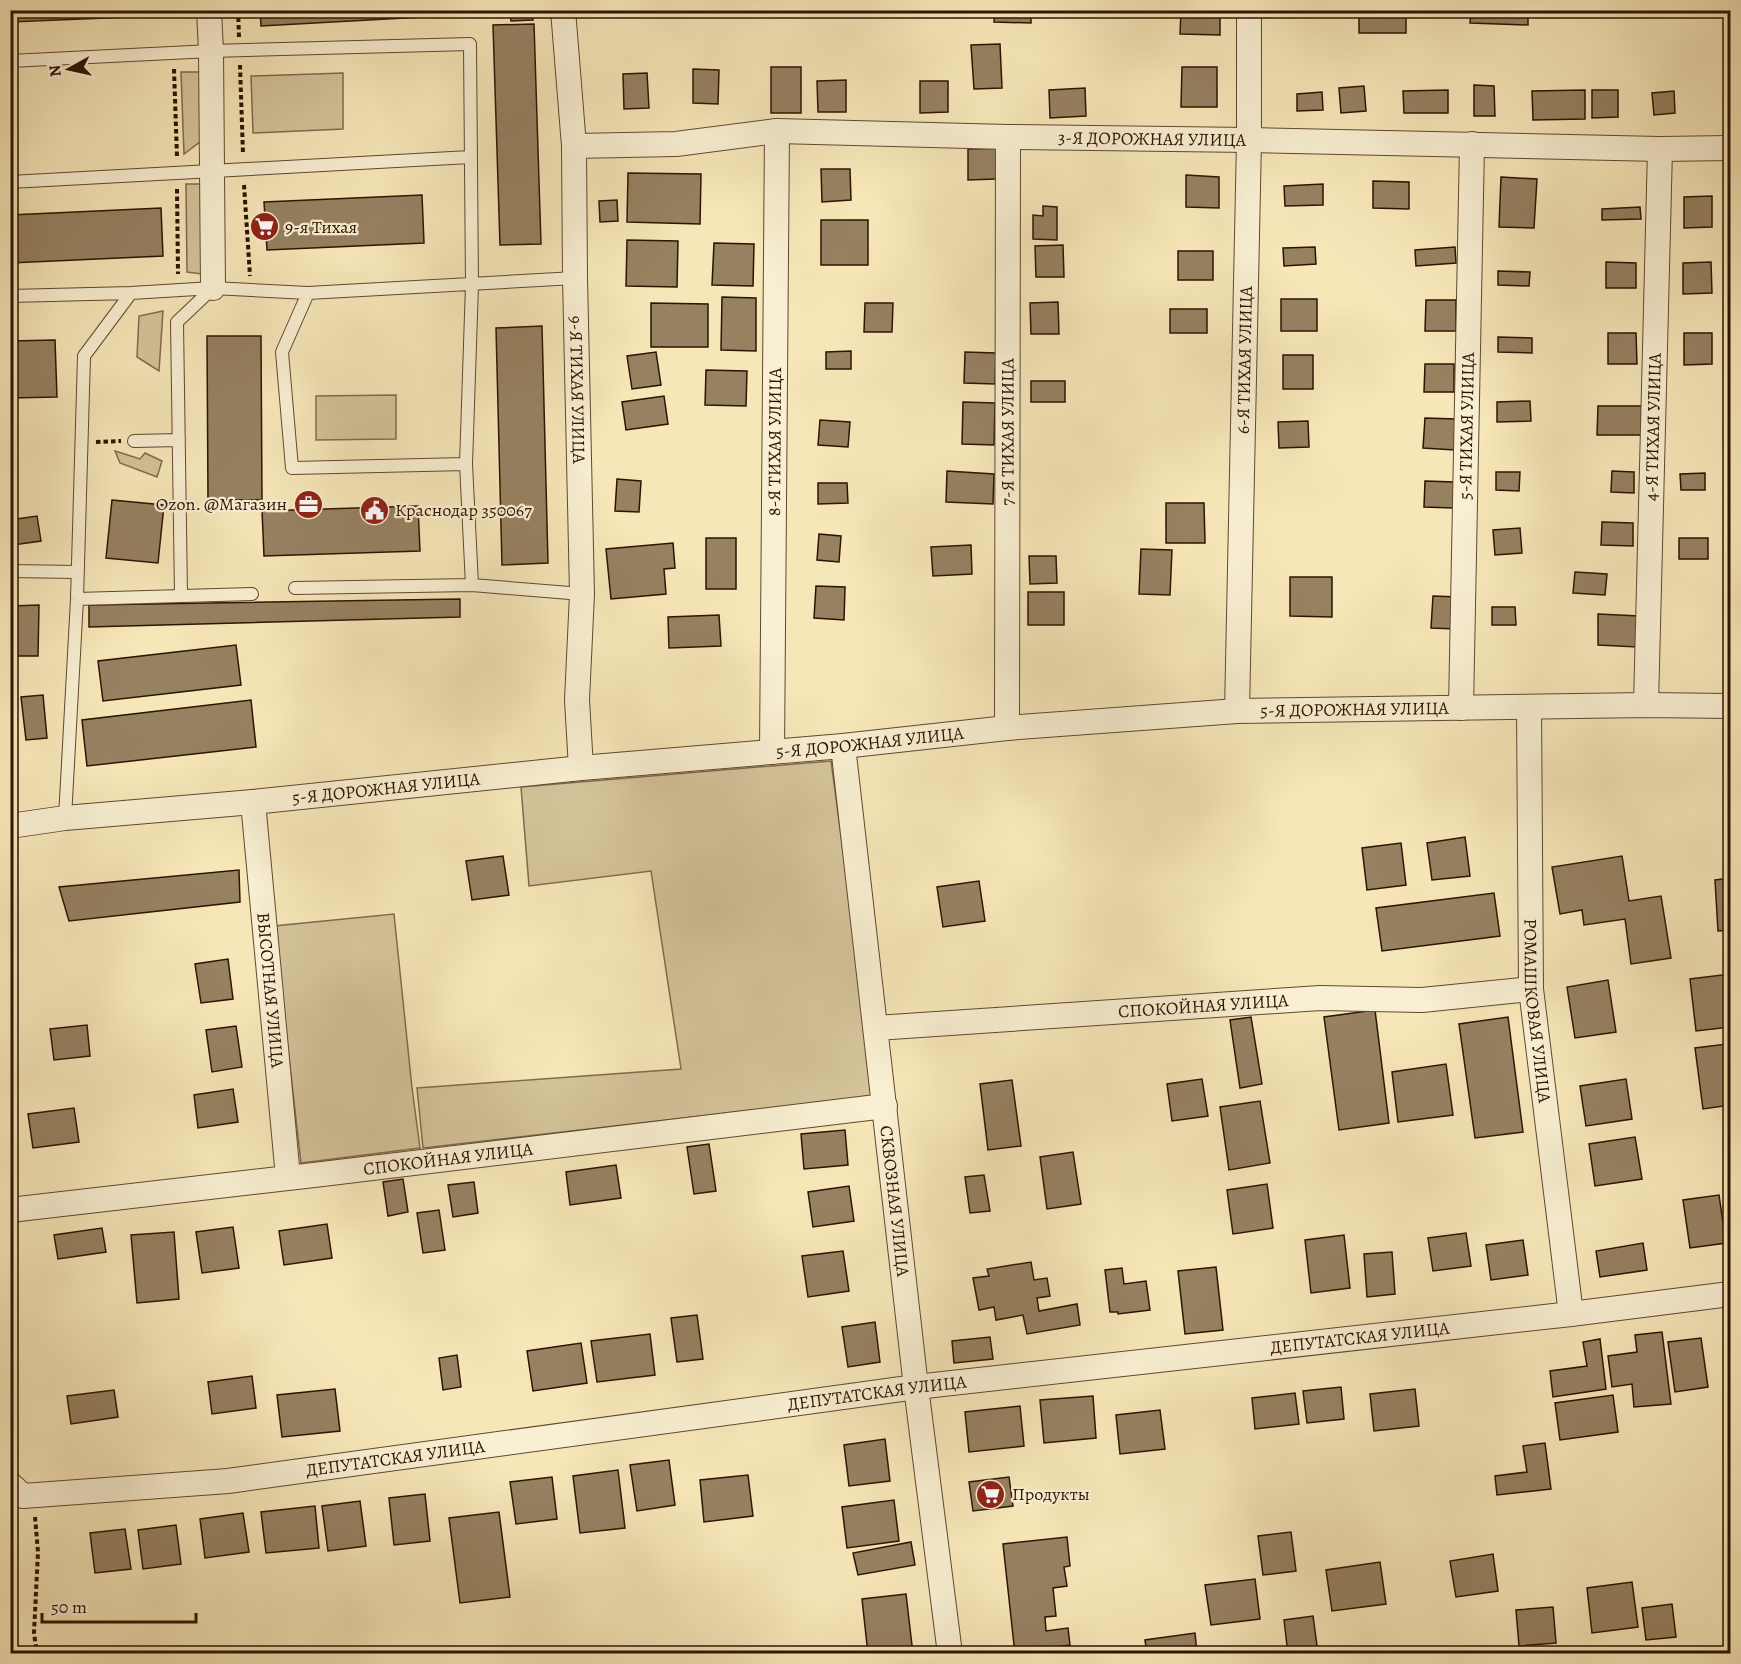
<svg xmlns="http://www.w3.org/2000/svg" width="1741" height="1664" font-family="Alegreya,serif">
<rect width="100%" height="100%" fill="#f6e7b9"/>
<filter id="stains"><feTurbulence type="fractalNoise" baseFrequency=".00333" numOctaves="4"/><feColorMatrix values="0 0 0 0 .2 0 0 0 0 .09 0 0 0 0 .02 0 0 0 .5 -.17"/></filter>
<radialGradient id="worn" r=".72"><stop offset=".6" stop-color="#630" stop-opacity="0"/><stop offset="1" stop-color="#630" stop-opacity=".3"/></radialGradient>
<path fill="#d4c39a" stroke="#826a4e" stroke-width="1.5" d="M181,72H203L201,141L184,154Z
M343,73V129L253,133L251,76Z
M186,184H202V274L187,272Z
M163,311L159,371L137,357L139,316Z
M396,395V439L316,440V396Z
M115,451L140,459L145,453L162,461L157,477L120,463Z
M831,761L876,1096L423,1148L417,1088L681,1069L651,871L529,886L521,787Z
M394,914L412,1088L420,1148L301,1163L274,926Z"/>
<path fill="#968161" stroke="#2f1202" stroke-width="1.5" d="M10,10H154V16L10,22Z
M260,10H495V13L261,26Z
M510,10H532L533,20L511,21Z
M629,10H651V16L630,17Z
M995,10H1031V23L994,22Z
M1181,10L1220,11V35L1180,34Z
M1359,10H1406V33H1359Z
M1471,10H1528V25L1470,23Z
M534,24L541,244L500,245L493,25Z
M1000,44L1002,88L974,89L971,45Z
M771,67H801V113H771Z
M1182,67H1217V107H1181Z
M693,69L719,70L718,104L693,103Z
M647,73L649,108L624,109L623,74Z
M846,80V112H818L817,81Z
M920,81H948V112L920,113Z
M1474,85L1494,86L1495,116H1474Z
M1364,86L1366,111L1341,113L1339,88Z
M1085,88L1086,116L1050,118L1049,90Z
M1448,90V113H1404L1403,91Z
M1585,90V119L1533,120L1532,91Z
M1592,90H1618V117L1592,118Z
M1674,91L1675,113L1654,115L1652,93Z
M1322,92L1323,110L1297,111V94Z
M996,148V179L968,180V149Z
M821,169H850L851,200L822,202Z
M628,173L701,174L700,224L627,222Z
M1186,175L1219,177V208L1186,207Z
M1501,177L1537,179L1534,228L1499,227Z
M1373,181L1409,182V209L1373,208Z
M1323,184V205L1285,206L1284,186Z
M422,195L424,243L267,250L264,202Z
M1712,196V227L1684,228V197Z
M617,200L618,221L600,222L599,201Z
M1043,206L1057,207V240L1033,239V215L1043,216Z
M1640,207L1641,219L1602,220V209Z
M161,208L163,256L10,263V215Z
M821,220H868V265H821Z
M627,240L678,241L677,287L626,286Z
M714,243L754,244L753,286L712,285Z
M1063,245L1064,277H1036L1035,246Z
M1315,247L1316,264L1284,266L1283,248Z
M1455,247L1456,263L1416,266L1415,250Z
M1178,251H1213V280H1178Z
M1606,262L1636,263V288H1606Z
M1711,262L1712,293L1683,294V263Z
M1498,271L1530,272L1529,286L1498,285Z
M722,297L756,298V351L721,350Z
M1281,299H1317V331H1281Z
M1426,300H1456V331H1425Z
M1058,302L1059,334H1031L1030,303Z
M651,303L708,304V347H651Z
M865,303H893L892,332H864Z
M1170,309H1207V333H1170Z
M542,326L548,563L502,565L496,328Z
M1608,333H1636L1637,364H1608Z
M1684,333H1712V364L1684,365Z
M207,336H261L262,500H208Z
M1498,337L1532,338V353L1498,352Z
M55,340L57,397L10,398V341Z
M851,351V369H826V352Z
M656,352L661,385L632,389L627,356Z
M965,352L996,353L995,384L964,383Z
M1283,355H1313V389H1283Z
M1425,364H1454V392H1424Z
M706,370L747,371L746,406L705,405Z
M1031,381H1065V402H1031Z
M664,396L668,424L626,430L622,402Z
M1530,401L1531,421L1497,422V402Z
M963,402L995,403L994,445L962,444Z
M1598,406H1642V435H1597Z
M1425,418L1456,419L1455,450L1423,448Z
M820,420L850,422L848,447L818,445Z
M1308,421L1309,447L1279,448L1278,422Z
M947,471L994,474L993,504L946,502Z
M1612,471L1634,472V493L1611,492Z
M1496,472H1520L1519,491L1496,490Z
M1705,473V490H1681L1680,474Z
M617,479L641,481L639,512L615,511Z
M1425,481L1454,482L1453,508L1424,507Z
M818,483H847L848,503L818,504Z
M112,500L164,505L158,563L106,558Z
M1166,503H1204L1205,543H1166Z
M418,506L420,551L264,556L262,511Z
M37,516L41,541L13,545L10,520Z
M1602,522L1633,523V546L1601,545Z
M1520,528L1522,553L1495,555L1493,530Z
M819,534L841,536L839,562L817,560Z
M706,538H736V589H706Z
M1679,538H1708V559H1679Z
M673,543L675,568L664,569L666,594L611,599L606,549Z
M971,545L972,574L933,576L931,547Z
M1141,549L1172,550L1170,595L1139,594Z
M1029,556H1056L1057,583L1030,584Z
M1575,572L1607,574L1605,595L1573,593Z
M1290,577H1332V617L1290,616Z
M816,586L845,587L844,620L814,618Z
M1028,592H1064V625H1028Z
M1433,596L1458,597L1456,629L1431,628Z
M460,599V617L89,627V605Z
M39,605L38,656H10V606Z
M1492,607H1515L1516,625H1492Z
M1598,614L1639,616L1638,647L1598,645Z
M719,615L721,646L669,648L668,617Z
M236,645L241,685L103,701L98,661Z
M43,695L47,738L26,740L21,697Z
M251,700L256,747L87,766L82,720Z
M1465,837L1470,876L1432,880L1427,843Z
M1401,843L1406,885L1367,890L1362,848Z
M503,856L509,895L472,900L466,861Z
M1622,856L1629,901L1661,896L1671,958L1631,964L1625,919L1584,925L1582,910L1560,914L1552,867Z
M239,870L240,902L69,921L59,887Z
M1730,878V930L1718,931L1715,880Z
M979,881L985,921L943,927L937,887Z
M1494,893L1500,936L1382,951L1376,908Z
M228,959L233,999L201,1003L195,964Z
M1730,974V1027L1696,1031L1690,979Z
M1608,980L1616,1032L1575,1038L1567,987Z
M1375,1010L1389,1123L1339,1130L1324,1017Z
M1251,1017L1262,1084L1240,1088L1230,1020Z
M1508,1017L1523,1132L1475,1138L1459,1024Z
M87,1025L90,1056L54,1060L50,1029Z
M236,1026L242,1067L212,1072L206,1030Z
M1727,1044L1730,1069V1105L1703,1109L1695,1048Z
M1446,1064L1453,1115L1398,1122L1392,1072Z
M1202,1079L1208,1116L1172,1121L1167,1084Z
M1626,1079L1632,1119L1586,1126L1580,1086Z
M1012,1080L1021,1146L988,1150L980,1084Z
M233,1089L238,1122L198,1128L194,1095Z
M1260,1101L1270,1163L1229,1170L1220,1107Z
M74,1108L79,1142L33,1148L28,1114Z
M845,1130L848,1165L804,1169L801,1134Z
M1635,1137L1642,1179L1595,1186L1589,1144Z
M709,1144L716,1191L694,1194L687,1147Z
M1073,1152L1081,1204L1047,1209L1040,1157Z
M616,1165L621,1198L570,1205L566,1172Z
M984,1175L990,1211L970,1213L965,1177Z
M403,1179L408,1212L388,1216L383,1182Z
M474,1182L478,1213L453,1217L448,1185Z
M1267,1184L1273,1228L1233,1234L1227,1190Z
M849,1186L854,1221L813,1227L808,1192Z
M1719,1195L1726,1243L1690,1248L1683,1200Z
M439,1210L445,1250L423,1253L417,1213Z
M327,1224L332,1258L284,1265L279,1231Z
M233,1227L239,1268L202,1273L196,1232Z
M102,1228L106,1252L58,1259L54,1235Z
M174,1232L179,1299L137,1303L131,1235Z
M1466,1233L1471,1266L1433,1271L1428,1238Z
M1344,1235L1350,1288L1311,1293L1305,1240Z
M1523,1240L1528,1275L1491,1280L1486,1245Z
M1643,1243L1647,1270L1600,1277L1596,1251Z
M843,1251L849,1291L808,1297L802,1256Z
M1392,1252L1395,1294L1367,1297L1364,1254Z
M1031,1262L1034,1280L1047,1278L1050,1296L1037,1298L1039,1311L1077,1304L1080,1325L1027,1334L1023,1315L996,1320L994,1307L979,1310L973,1278L989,1276L987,1269Z
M1216,1267L1223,1330L1185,1334L1178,1271Z
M1122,1268L1124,1284L1146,1281L1150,1310L1118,1314V1312H1110L1105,1270Z
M697,1315L703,1359L677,1362L671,1318Z
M875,1322L880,1362L848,1367L842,1327Z
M1662,1332L1671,1404L1634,1407L1632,1384L1612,1387L1608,1356L1637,1352L1635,1335Z
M650,1334L655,1375L597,1382L591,1341Z
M990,1337L993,1359L954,1363L952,1341Z
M1701,1338L1708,1387L1675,1392L1668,1342Z
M1600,1339L1606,1389L1553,1397L1550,1371L1587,1366L1583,1342Z
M581,1343L587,1383L533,1391L527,1351Z
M457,1355L461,1387L443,1390L439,1358Z
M252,1376L256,1408L212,1414L208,1382Z
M1341,1387L1344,1419L1307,1423L1303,1391Z
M335,1389L340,1431L282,1437L277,1395Z
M1415,1389L1419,1426L1374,1431L1370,1394Z
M114,1390L118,1417L71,1424L67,1396Z
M1295,1393L1299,1424L1255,1429L1252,1398Z
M1613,1395L1618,1432L1560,1440L1555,1403Z
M1093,1396L1096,1438L1044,1443L1040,1400Z
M1020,1406L1024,1446L969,1452L965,1412Z
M1160,1410L1165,1449L1120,1454L1116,1415Z
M885,1439L890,1481L849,1486L844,1445Z
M1545,1443L1551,1489L1497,1495L1495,1476L1527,1472L1523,1446Z
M669,1460L675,1505L637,1511L630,1465Z
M618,1470L625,1528L580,1533L573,1476Z
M748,1475L753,1516L704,1522L700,1480Z
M552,1477L557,1519L516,1524L510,1482Z
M1009,1477L1013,1506L973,1511L969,1482Z
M425,1494L430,1541L394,1545L389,1498Z
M894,1500L899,1541L847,1548L842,1507Z
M360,1501L366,1546L328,1551L322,1506Z
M315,1506L319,1548L266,1553L261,1512Z
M499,1512L510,1597L460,1603L449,1518Z
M243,1513L249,1552L205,1558L200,1519Z
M176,1525L181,1564L143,1569L138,1530Z
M125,1529L131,1569L95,1573L90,1533Z
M1291,1532L1296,1571L1263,1575L1258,1536Z
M1067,1537L1070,1566L1064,1567L1067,1586L1053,1588L1056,1616L1045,1617L1046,1631L1068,1628L1070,1645L1048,1648V1650L1015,1654L1003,1544Z
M911,1542L915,1565L858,1575L853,1553Z
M1493,1554L1498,1591L1456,1597L1450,1561Z
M1380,1562L1386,1604L1332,1611L1326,1570Z
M1255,1579L1260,1619L1211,1625L1205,1585Z
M1632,1582L1638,1627L1592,1633L1587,1588Z
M906,1594L913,1654H868L862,1599Z
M1672,1604L1676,1637L1646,1640L1642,1608Z
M1553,1607L1556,1643L1519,1646L1516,1610Z
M1313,1616L1318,1653L1288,1654L1284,1620Z
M1195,1633L1197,1654H1147L1145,1640Z
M381,1648L382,1654H352V1650Z"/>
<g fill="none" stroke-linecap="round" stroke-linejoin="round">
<defs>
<path id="lane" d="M10,61L211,51L470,44L472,285L466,464L472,585
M10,182L470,157
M308,293L282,352L292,468L466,464
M10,296L131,293L213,288L308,293L575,278
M134,441L179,440
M10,571L77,572
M295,588L472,585L582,594
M181,595L177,322L213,288
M77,599L252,594
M65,818L77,599L84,356L131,293"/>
<g id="street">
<path d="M209,10L211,51L213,288"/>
<path id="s1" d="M563,10L574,146L575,278L582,594L577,700L581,768"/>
<path id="s2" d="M574,146L676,144L777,131L1008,137L1249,140L1660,149L1730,148"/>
<path id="s3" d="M1646,705L1660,149"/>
<path id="s4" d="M1529,707L1531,989L1571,1314"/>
<path id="s5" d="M1461,708L1472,144"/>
<path id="s6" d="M1237,711L1249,140V10"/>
<path id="s7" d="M1007,728L1008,137"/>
<path id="s8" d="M843,746L916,1387L950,1654"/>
<path id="s9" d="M772,752L777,131"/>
<path id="s10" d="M253,802L288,1177"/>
<path id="s11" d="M10,826L65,818L253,802L581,768L843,746L1007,728L1237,711L1646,705L1730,706"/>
<path id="s12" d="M876,1028L1320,998L1422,1000L1531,989"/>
<path id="s13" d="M10,1210L314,1175L885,1106"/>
<path id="s14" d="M10,1484L23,1496L228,1481L916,1387L1571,1314L1730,1294"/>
</g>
</defs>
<use href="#lane" stroke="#614730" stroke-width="14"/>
<use href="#street" stroke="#614730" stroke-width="26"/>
<path stroke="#2f1202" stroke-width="4" stroke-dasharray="4.5 3" stroke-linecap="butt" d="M238,10L239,37
M240,65L243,154
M174,69L177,157
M244,185L250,276
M177,189L178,274
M96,442L121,441
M35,1517L38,1552L34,1633L37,1654"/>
<use href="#lane" stroke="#f9efd2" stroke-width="12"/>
<use href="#street" stroke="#f9efd2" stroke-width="24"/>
</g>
<defs>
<symbol id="supermarket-disc" viewBox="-11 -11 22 22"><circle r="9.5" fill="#8f2418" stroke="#f9efd2"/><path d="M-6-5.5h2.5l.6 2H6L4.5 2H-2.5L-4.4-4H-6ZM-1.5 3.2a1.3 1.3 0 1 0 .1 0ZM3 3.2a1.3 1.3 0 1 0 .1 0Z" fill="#fff"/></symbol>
<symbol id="office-disc" viewBox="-11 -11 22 22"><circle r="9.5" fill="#8f2418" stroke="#f9efd2"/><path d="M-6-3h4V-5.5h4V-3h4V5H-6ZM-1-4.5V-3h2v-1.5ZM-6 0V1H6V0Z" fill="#fff"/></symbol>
<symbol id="civic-disc" viewBox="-11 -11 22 22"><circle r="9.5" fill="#8f2418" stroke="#f9efd2"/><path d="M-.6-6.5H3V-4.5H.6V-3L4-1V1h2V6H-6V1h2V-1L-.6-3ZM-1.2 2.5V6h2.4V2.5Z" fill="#fff"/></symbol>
</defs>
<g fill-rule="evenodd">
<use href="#supermarket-disc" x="248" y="210" width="33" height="33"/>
<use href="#office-disc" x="292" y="488" width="33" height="33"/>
<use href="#civic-disc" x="358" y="494" width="33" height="33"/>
<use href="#supermarket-disc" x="974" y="1478" width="33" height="33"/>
</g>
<g text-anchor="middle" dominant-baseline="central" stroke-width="4.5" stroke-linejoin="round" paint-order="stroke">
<g font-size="18" fill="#2f1202" stroke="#f9efd2">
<text stroke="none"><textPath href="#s2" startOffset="579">3-Я ДОРОЖНАЯ УЛИЦА</textPath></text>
<text stroke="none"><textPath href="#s6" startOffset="351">6-Я ТИХАЯ УЛИЦА</textPath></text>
<text stroke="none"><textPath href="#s1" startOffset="380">9-Я ТИХАЯ УЛИЦА</textPath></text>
<text stroke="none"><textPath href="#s5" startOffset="282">5-Я ТИХАЯ УЛИЦА</textPath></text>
<text stroke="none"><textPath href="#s3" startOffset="278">4-Я ТИХАЯ УЛИЦА</textPath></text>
<text stroke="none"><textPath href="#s7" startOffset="296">7-Я ТИХАЯ УЛИЦА</textPath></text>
<text stroke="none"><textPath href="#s9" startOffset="310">8-Я ТИХАЯ УЛИЦА</textPath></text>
<text stroke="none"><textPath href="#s11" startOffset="1350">5-Я ДОРОЖНАЯ УЛИЦА</textPath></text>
<text stroke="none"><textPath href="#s11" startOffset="864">5-Я ДОРОЖНАЯ УЛИЦА</textPath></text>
<text stroke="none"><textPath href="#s11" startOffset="378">5-Я ДОРОЖНАЯ УЛИЦА</textPath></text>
<text stroke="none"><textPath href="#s10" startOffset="189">ВЫСОТНАЯ УЛИЦА</textPath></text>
<text stroke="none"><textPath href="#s12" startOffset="328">СПОКОЙНАЯ УЛИЦА</textPath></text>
<text stroke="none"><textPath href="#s4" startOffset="304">РОМАШКОВАЯ УЛИЦА</textPath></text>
<text stroke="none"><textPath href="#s13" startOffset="441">СПОКОЙНАЯ УЛИЦА</textPath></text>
<text stroke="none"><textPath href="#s8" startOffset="458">СКВОЗНАЯ УЛИЦА</textPath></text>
<text stroke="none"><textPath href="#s14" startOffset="1364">ДЕПУТАТСКАЯ УЛИЦА</textPath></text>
<text stroke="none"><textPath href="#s14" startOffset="878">ДЕПУТАТСКАЯ УЛИЦА</textPath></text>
<text stroke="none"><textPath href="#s14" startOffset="392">ДЕПУТАТСКАЯ УЛИЦА</textPath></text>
</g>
<g font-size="18" fill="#2f1202" stroke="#f9efd2" text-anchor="start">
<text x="285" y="227">9-я Тихая</text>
<text x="287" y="504" text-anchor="end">Ozon. @Магазин</text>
<text x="395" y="510">Краснодар 350067</text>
<text x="1012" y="1494">Продукты</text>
</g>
</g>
<rect width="1741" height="1664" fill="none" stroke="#f6e7b9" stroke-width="36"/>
<rect x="12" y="12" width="1717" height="1640" fill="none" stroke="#2f1202" stroke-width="3"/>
<rect x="18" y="18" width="1705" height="1628" fill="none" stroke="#2f1202" stroke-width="1.5"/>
<g transform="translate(69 69) rotate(262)" stroke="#f9efd2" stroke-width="4.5" paint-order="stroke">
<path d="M0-4.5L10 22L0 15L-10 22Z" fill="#2f1202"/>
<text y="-9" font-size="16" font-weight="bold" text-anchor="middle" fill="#2f1202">N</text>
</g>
<path d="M42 1613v9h154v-9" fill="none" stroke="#2f1202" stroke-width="3"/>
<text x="51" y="1613" font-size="18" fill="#2f1202" stroke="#f9efd2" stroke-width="4.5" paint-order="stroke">50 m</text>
<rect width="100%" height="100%" filter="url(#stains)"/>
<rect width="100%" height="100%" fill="url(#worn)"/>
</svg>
